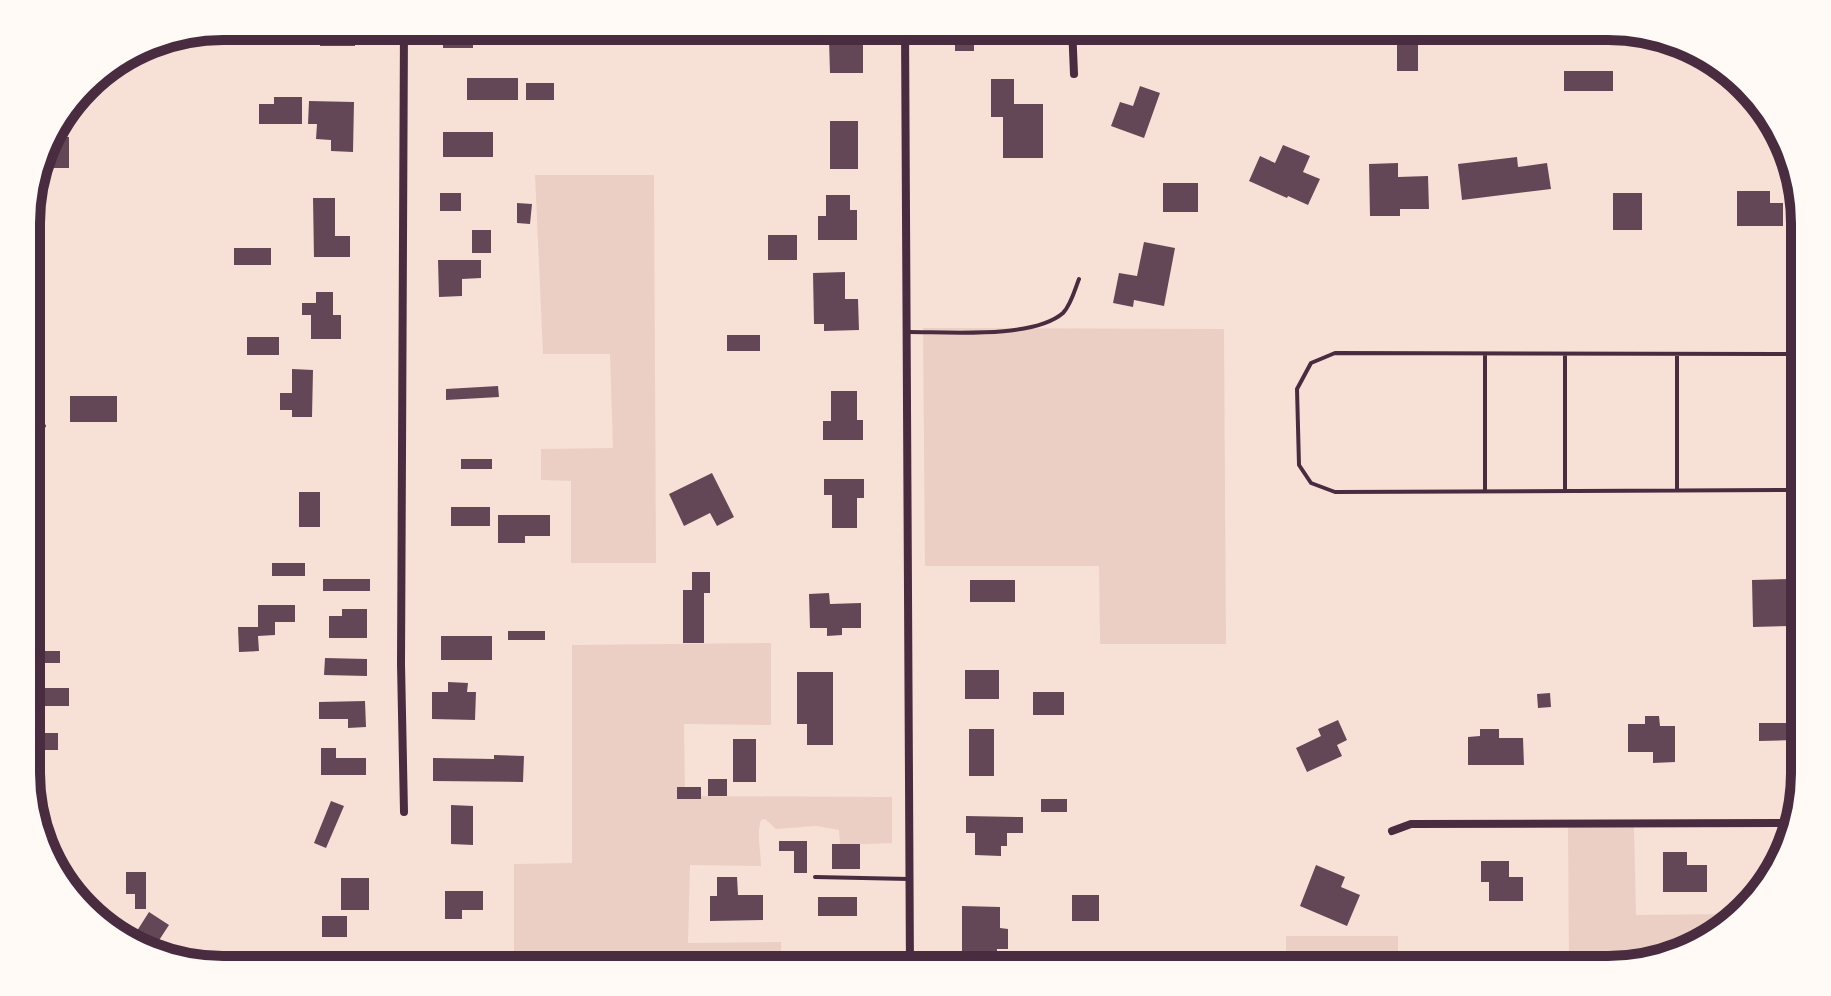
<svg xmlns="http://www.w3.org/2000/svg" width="1831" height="996" font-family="Commissioner,sans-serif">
<rect width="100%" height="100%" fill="#f7e1d7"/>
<path fill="#ebcfc5" d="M535,175H654L656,563H571V481L541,480V449L613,448L610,354H543Z
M923,328L1224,329L1226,644H1100L1099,566H925Z
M771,643V725L684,724L685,796L892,797V843L840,845L839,830L816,826L776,829L765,819L761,820C756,835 761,850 761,866L690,865L688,943L781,942L782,970H514V864L572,863V645Z
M1568,826L1634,827L1636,915L1738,914L1717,937L1620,970H1569Z
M1286,936H1398V970H1286Z"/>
<path fill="#644757" d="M320,26L355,27V46H320Z
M443,26H473V48H443Z
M955,26H974V51H955Z
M1133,26H1165L1164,39H1133Z
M863,39V73H830L829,40Z
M1397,45H1418V71H1397Z
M1564,71H1613V91H1564Z
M467,78H518V100H467Z
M991,79H1014V104H1043V158H1003V117H991Z
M526,83H554V100H526Z
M1140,86L1160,93L1144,138L1111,126L1120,102L1133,106Z
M274,97H302V124H259V104H274Z
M309,101L354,102L353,152L331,151V140L316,139L317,124H308Z
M830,121H858V169H830Z
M443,132H493V157H443Z
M46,137H69V168H50V158H40Z
M1283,145L1310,156L1303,172L1320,179L1308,205L1288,196L1287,198L1249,181L1260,156L1275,163Z
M1517,157L1518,167L1547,163L1551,189L1462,200L1458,164Z
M1398,163V177L1428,176L1429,209H1400V216H1370L1369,164Z
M1163,183H1198V212H1163Z
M1737,191H1770V203H1783V226H1737Z
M440,193H461V211H440Z
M1613,193H1642V230H1613Z
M826,195H850V210H857V240H818V216H826Z
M313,198H335V236H350V257H314Z
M517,203L532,204L530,224L517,223Z
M472,230H491V253H472Z
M768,235H797V260H768Z
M1144,242L1175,248L1164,306L1134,300L1133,307L1113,303L1119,273L1137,276Z
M234,248H271V265H234Z
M438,260H481V278L462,279V296L439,297Z
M845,272V299H858L859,330L824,331V324H814L813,273Z
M316,292H333V315H341V339H311V315H302V303H316Z
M727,335H760V351H727Z
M247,337H279V355H247Z
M292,369L313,370L312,417H292V410H280V393H292Z
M498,386L499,397L446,400V389Z
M831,391H857V420H863V440H823V421H831Z
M70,396H117V422H70Z
M461,459H492V469H461Z
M712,473L734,517L717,526L710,513L684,526L669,494Z
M824,479H864V498H857V528H832V495H824Z
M299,492H320V527H299Z
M451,507H490V526H451Z
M498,515H550V536H525V543H498Z
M272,563H305V576H272Z
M692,572H710V593H704V643H683V590H692Z
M323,579H370V591H323Z
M1791,579V626L1753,627L1752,580Z
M970,580H1015V602H970Z
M829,593L830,604L861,603V628H842V635L827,636V628H810L809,594Z
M258,605H295V622H275V635L258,636L259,651L239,652L238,627H258Z
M342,609H367V638H329V616H342Z
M508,631H545V640H508Z
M441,636H492V660H441Z
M30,651H60V663H30Z
M325,658L367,659V676L324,675Z
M965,670H999V699H965Z
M797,672H833V745H807V724H797Z
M448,682L468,683L467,692H476L475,720L432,719V692H448Z
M39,688H69V706H39Z
M1033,692H1064V715H1033Z
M1550,693L1551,707L1538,708L1537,694Z
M365,701L366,727L348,728V719H319V702Z
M1645,716H1659L1660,726H1675V762L1653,763V752H1628V724H1645Z
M1338,720L1347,740L1337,745L1342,756L1307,772L1296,748L1321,736L1318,729Z
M1759,723H1805V747H1794V740L1759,741Z
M969,729H994V776H969Z
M1480,729H1499V738H1523L1524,765H1468V737L1480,736Z
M34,733H58V750H34Z
M733,739H756V782H733Z
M321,748H336V758H366V775H321Z
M494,755L524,756L523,782L433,781V758L494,759Z
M708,779H727V796H708Z
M677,787H701V799H677Z
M1041,799H1067V812H1041Z
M331,801L344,806L326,848L314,843Z
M451,805L473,806V845L451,844Z
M966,816L1023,817V833H1007V846H1001V856L975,855V833H966Z
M779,841H807V873H794V851H779Z
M832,844H860V869H832Z
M1663,852H1687V865H1707V892H1663Z
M1481,861H1509V877H1523V901H1489V882H1481Z
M1316,865L1345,877L1341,887L1360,895L1347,926L1300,906Z
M126,872H146V909H135V894H126Z
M717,877H737L738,895H763V920L710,921V896H717Z
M341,878H369V910H341Z
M445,891H483V910H462V919H445Z
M1072,895H1099V921H1072Z
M818,897H857V916H818Z
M962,906L1000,907V928L1008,929V949H997V964H962Z
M149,912L169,925L152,951L128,945Z
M322,916H347V937H322Z
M832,956H865V970H832Z"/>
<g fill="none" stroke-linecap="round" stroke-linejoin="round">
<path stroke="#4a2c40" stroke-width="4" d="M909,332C948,332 1033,339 1063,313C1071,305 1075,289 1079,279
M1485,354V491
M1565,354V491
M1677,354V490
M1805,354L1335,353L1311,363L1297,389L1299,465L1311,483L1335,492L1805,490
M28,427L44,426
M815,877L909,879"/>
<path stroke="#4a2c40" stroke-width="8" d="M905,26L910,970
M1072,26L1074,74
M404,812L401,664L404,26
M1392,831L1411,824L1793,823"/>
</g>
<path d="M0 0H1831V996H0ZM223 40H1608A183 183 0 0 1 1791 223V773A183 183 0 0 1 1608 956H223A183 183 0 0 1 40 773V223A183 183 0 0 1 223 40Z" fill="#fffaf5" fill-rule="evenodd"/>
<path fill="none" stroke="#4a2c40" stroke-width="10" d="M223 40H1608A183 183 0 0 1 1791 223V773A183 183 0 0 1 1608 956H223A183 183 0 0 1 40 773V223A183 183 0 0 1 223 40Z"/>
</svg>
